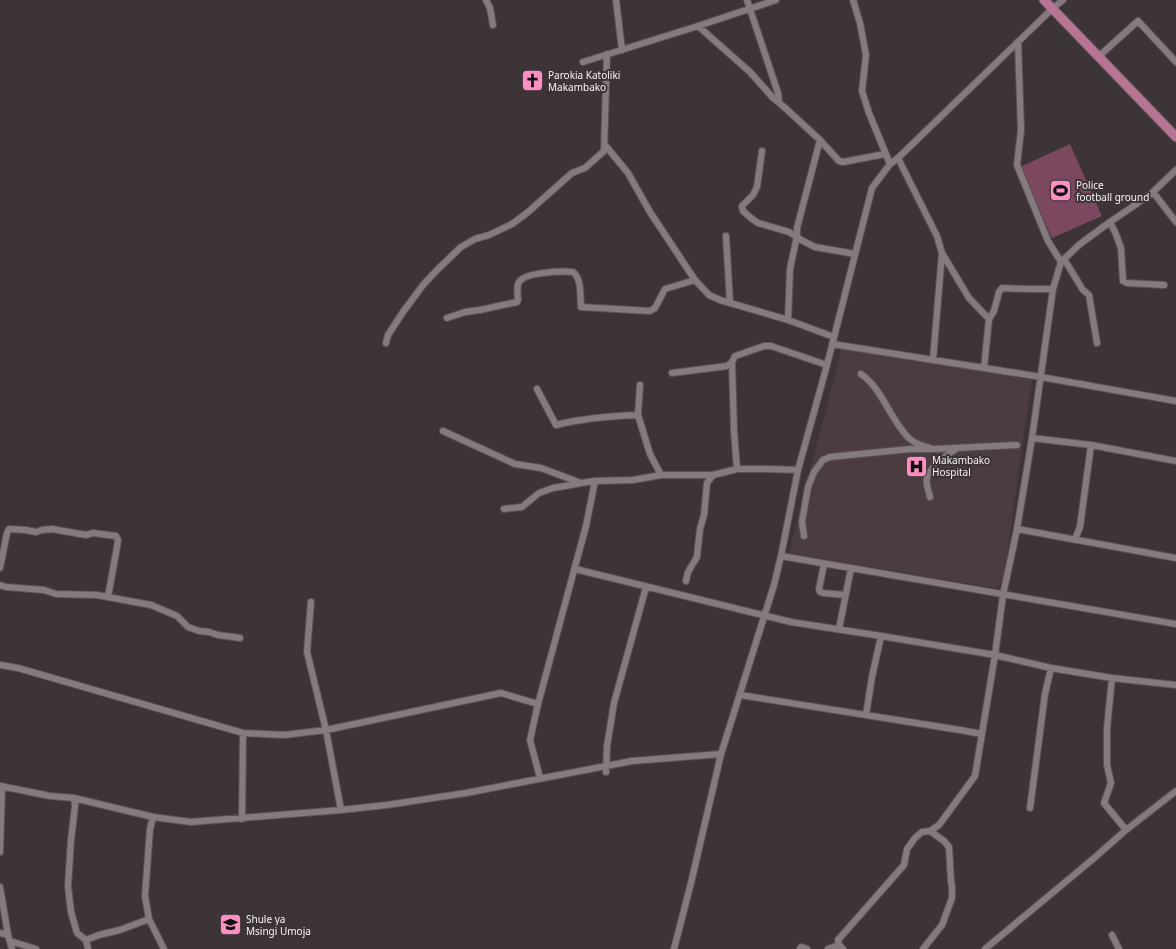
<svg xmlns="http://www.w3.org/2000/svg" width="1176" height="949" font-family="'Noto Sans',sans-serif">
<rect width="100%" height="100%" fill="#3d3438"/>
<path fill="#4b3c42" d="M842,347L1032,380L1003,581L995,588L789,553Z"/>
<path fill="#7b485f" d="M1070,144L1102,216L1052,238L1020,167Z"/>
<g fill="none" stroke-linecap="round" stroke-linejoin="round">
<defs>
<path id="minor" d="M486,0L490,8L493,25
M616,0L622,50
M747,0L778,93L779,102
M853,0L860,23L866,55L862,91L869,113L890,164
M698,26L750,72L773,98L783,106L820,140L839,161L843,162L885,154
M1018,42L1021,130L1017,165L1048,241L1061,262
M1098,57L1138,21L1176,62
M583,62L698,26L776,0
M605,145L628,173L650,212L695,280L709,295L720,300L788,320L834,337
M762,151L757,187L753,195L742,206L743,211L751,218L758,223L789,232L803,241L815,247L855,254
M898,158L937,236L942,253L933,360
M1153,192L1176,222
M1110,222L1115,232L1121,248L1123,281L1127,283L1164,285
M726,236L730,303
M942,253L969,298L989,319L984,368
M1064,259L1083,290L1089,295L1097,343
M447,318L465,312L480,310L517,302L518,300C518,295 516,287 519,282C525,272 562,271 573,272C582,279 580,296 581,307L650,311L655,308L665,289L695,280
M989,319L994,311L999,292L1002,288L1027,289H1053
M788,320L790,269L797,236V228L820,140
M386,343L388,335L403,312L423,285L437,270L461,247L475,239L489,235L512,224L527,213L572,173L585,168L604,151L607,54
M832,344L1041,377L1176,401
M732,362L734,431L737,469
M672,373L727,366L732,362L735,356L738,355L764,346H771L827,365
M861,374C883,389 891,422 910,439C915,444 924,446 930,448
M640,385L638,415L650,454L661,475
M537,389L556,425C584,418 609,416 638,415
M443,431L515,464L541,468L581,483L595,481L633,480L661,475H713L737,469H769L798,470
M1032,438L1091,445L1176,461
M930,497C929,491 925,483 927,478C929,468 947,455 956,449
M504,509L522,507L539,493L553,488L565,486L581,483
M1017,529L1176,558
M804,536L802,522L808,487L814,472L823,460L830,457L910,449H934L1017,445
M1075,539L1080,527L1091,445
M781,556L1176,624
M824,564L819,589L820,592L823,593L845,595
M0,568L7,533L9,529L26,530L36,532L42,530L52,529L86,535L93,533L116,536L118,540L117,547L108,597
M575,569L791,622L881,636L995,655L1051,668L1112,678L1176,685
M686,581L688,572L697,557L698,547L700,529L704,515L707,483L713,475
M0,585L6,587L44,590L56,594L97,595L151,605L177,616L188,627L199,631L209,632L218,635L240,638
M311,602L307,652L326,730L341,810
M839,629L851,568
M0,665L18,668L243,733L284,735L326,730L501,693L538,704
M1112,678L1107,728V765L1111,783L1104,803L1126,830
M740,695L960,730L982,734
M866,715L872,677L881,636
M606,772L607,746L614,703L646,587
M540,778L530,740L538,704L586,526L595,481
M0,786L50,796L74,798L153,817L191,822L341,810L387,805L466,793L632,761L721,754
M74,798L75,806L71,840L68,886L71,912L77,933L86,940L88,949
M1030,808L1045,694L1051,668
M153,817L150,829L145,896L149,919L164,949
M242,819L243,733
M0,852L2,787
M0,887L8,935L12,949
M0,933L8,935
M1112,935L1119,949
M86,940L99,935L120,930L149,919
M10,941L36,949
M674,949L691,883L721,754L774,585L781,556L798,470L827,365L872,188L890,164L898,158L1053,8L1063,0
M800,949L801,947L807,949
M828,949L839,945
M843,949L839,945L838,940L904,865L907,849L915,838L922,832L930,831L939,825L975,776L995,655L1003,595L1017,529L1032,438L1053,289L1061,262L1080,244L1110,222L1135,205L1153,192L1176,170
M923,949L942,925L952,898V887L951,881L949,847L944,841L930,831
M985,949L1093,859L1126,830L1176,791"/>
<path id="highway" d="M1044,0L1176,137"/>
</defs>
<use href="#minor" stroke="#5b5457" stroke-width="8"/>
<use href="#highway" stroke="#5b5457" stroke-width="11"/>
<use href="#minor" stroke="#857a7f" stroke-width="6"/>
<use href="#highway" stroke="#b87493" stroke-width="9"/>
</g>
<defs>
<symbol id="church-square" viewBox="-11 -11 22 22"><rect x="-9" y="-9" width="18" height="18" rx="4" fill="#fc8fc2" stroke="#3d3438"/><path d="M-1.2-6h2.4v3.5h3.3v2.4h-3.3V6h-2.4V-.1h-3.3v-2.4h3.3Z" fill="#111"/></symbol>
<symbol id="stadium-square" viewBox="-11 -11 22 22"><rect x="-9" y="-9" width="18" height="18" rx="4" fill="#fc8fc2" stroke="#3d3438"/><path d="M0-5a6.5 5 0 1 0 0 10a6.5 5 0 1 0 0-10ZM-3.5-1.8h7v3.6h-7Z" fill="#111"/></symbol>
<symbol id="hospital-square" viewBox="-11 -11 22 22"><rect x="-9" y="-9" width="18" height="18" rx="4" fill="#fc8fc2" stroke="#3d3438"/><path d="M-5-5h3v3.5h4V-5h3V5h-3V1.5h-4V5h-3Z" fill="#111"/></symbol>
<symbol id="school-square" viewBox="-11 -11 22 22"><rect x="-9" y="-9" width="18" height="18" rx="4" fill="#fc8fc2" stroke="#3d3438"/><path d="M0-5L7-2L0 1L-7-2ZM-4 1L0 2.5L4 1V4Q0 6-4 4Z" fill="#111"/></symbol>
</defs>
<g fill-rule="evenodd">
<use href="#church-square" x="520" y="68" width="25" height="25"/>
<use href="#stadium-square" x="1048" y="178" width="25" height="25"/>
<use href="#hospital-square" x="904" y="454" width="25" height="25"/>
<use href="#school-square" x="218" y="912" width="25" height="25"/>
</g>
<g text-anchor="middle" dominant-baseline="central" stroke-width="4" stroke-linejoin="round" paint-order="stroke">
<g font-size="10" fill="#f8f2f5" stroke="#3d3438" text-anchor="start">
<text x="548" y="75">Parokia Katoliki<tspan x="548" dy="12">Makambako</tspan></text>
<text x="1076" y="185">Police<tspan x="1076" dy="12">football ground</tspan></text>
<text x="932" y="460">Makambako<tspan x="932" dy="12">Hospital</tspan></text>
<text x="246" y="919">Shule ya<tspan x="246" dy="12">Msingi Umoja</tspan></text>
</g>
</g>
</svg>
